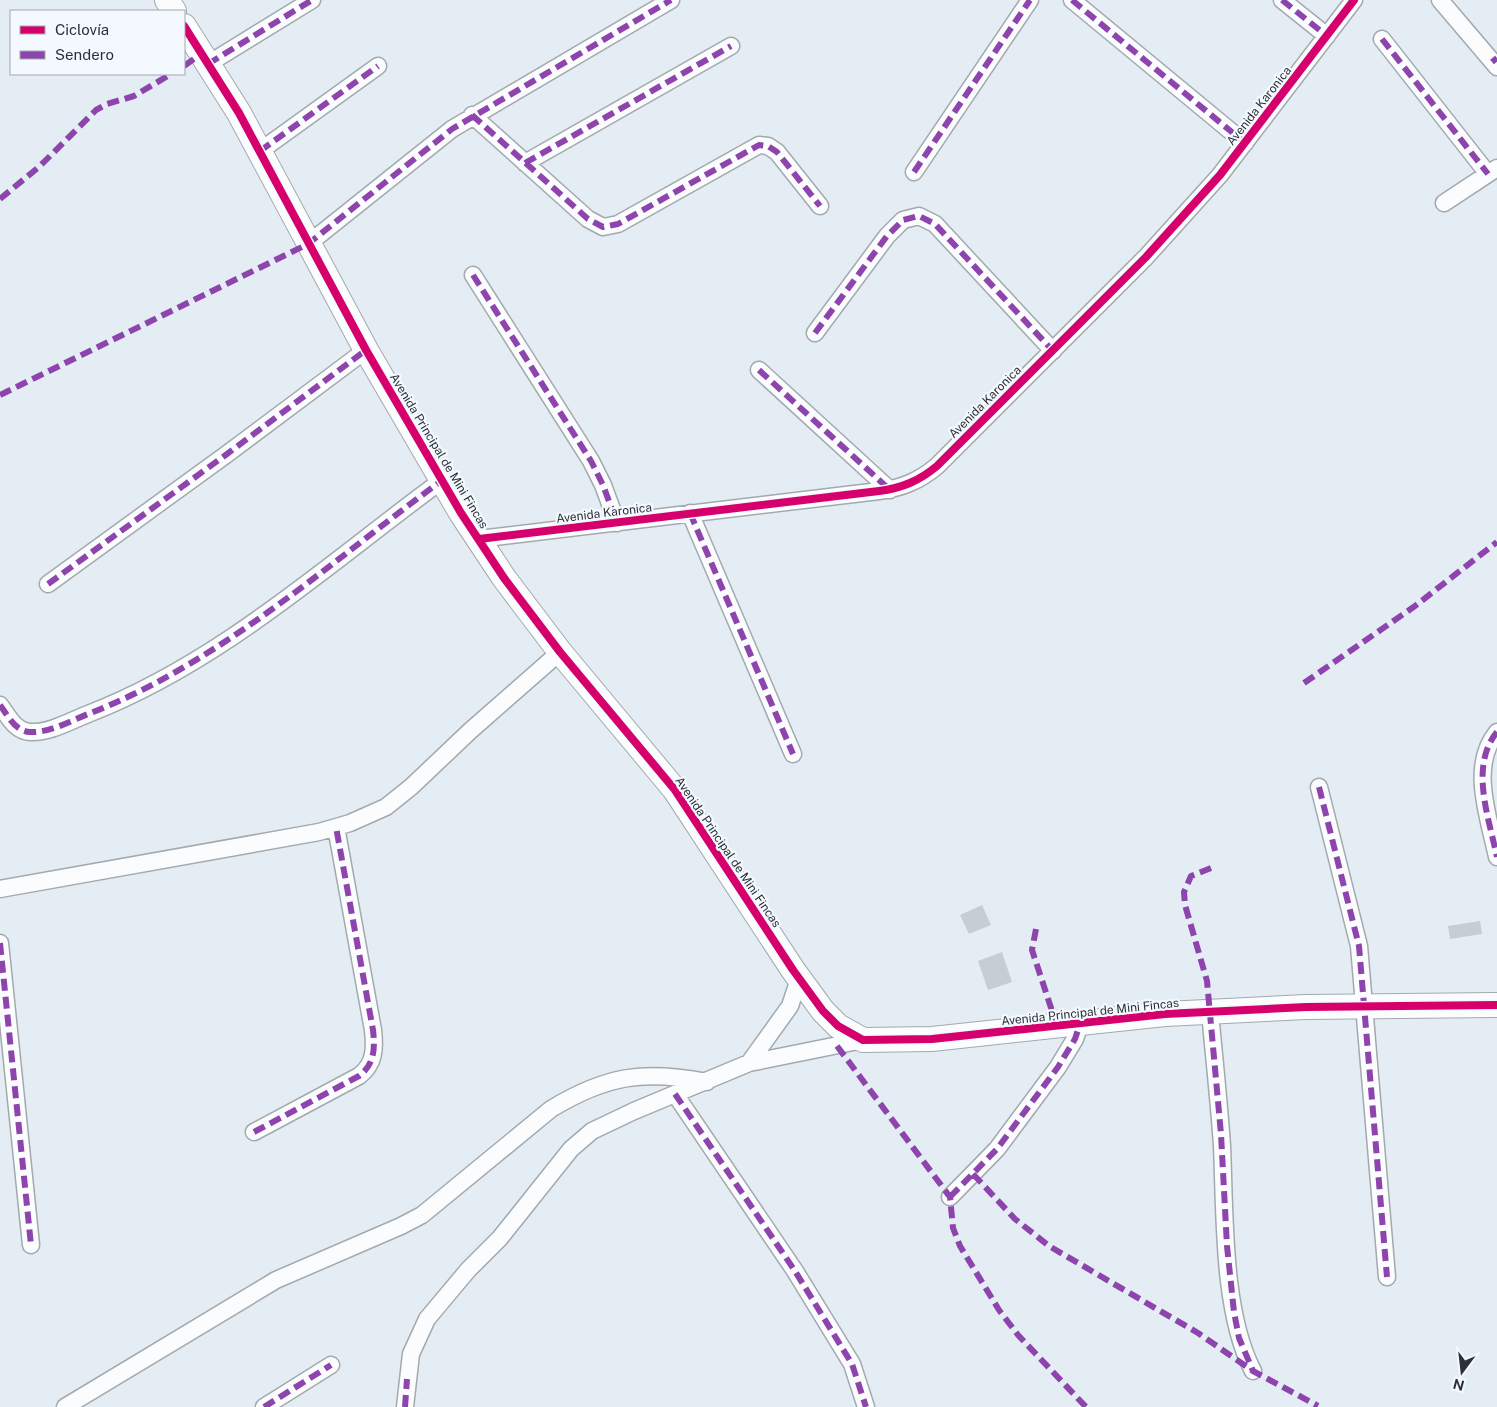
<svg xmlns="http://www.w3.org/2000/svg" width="1497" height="1407" font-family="'Public Sans',sans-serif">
<rect width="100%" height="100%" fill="#e4edf3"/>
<path fill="#c6ced3" d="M982,905L991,925L969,934L960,915Z
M1480,921L1482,934L1450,939L1448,926Z
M1002,952L1012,982L988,990L978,961Z"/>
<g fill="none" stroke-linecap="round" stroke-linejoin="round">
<defs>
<path id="street" d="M1072,0L1245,143
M1282,0L1327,36
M1440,0L1497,67
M1382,39L1488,174
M208,64L312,0
M472,115L588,219L603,227L618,224L759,145L768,146L777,152L820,206
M260,151L378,66
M525,163L731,46
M914,172L1030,0
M1444,203L1497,168
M308,244L452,129L671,0
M473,275L591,461L603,485L617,523
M815,333L887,236L903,220L919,216L935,224L1053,351
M759,370L890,490
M690,513L793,754
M479,539L879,491C902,488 919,481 937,466L1146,257L1220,175L1354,0
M48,584L227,454L366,350
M0,705C8,716 15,731 30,732C50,733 70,721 88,714C220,663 328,564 441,481
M1497,732C1469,766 1489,818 1497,857
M1319,787L1359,946L1387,1277
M0,889L319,832L350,823L386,807L411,787L470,731L560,652
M0,943L31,1245
M1210,1012C1214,1057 1219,1101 1222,1146C1225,1213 1222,1312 1253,1371
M749,1063L790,1006L799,979
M675,1094L795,1271L852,1364L866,1407
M254,1132L359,1076C375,1064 375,1048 373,1030L336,827
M950,1197L997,1149L1058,1067L1075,1039L1080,1024
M65,1407L276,1280L401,1226L422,1215L551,1109C607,1075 644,1070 707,1082
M264,1407L331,1365
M405,1407L411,1354L427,1319L468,1270L500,1238L571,1149L592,1131L634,1111L749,1063L863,1040"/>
<path id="secondary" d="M167,0L174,11
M184,26L239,113L366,350L461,513L504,578L560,652L675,790L793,970L823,1011L838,1026L863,1040L932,1039L1165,1014L1306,1007L1497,1005"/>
</defs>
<use href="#street" stroke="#a3a9ae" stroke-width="19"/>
<use href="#secondary" stroke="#a3a9ae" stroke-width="26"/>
<use href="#street" stroke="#fbfcfd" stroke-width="16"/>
<use href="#secondary" stroke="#fbfcfd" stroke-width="24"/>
<path stroke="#8e44ad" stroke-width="6" stroke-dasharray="12 6" stroke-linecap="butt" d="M1072,0L1245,143
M1282,0L1327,36
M1382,39L1488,174
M1492,62L1497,58
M208,64L312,0
M184,66L201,54
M472,115L588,219L603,227L618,224L759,145L768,146L777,152L820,206
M260,151L378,66
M525,163L731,46
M914,172L1030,0
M0,199L40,166L96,110L107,104L134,96L171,74
M473,275L591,461L603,485L617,523
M815,333L887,236L903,220L919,216L935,224L1053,351
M759,370L890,490
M0,395L308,244L452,129L671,0
M690,513L793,754
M48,584L227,454L366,350
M1304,683L1415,606L1497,542
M0,705C8,716 15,731 30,732C50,733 70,721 88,714C220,663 328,564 441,481
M1497,732C1469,766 1489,818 1497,857
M1319,787L1359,946L1387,1277
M1211,868L1191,876L1184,892L1185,905L1207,981L1221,1134L1227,1246L1234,1312L1239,1338L1253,1371
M1036,929L1032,950L1057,1026
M0,943L31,1245
M837,1046L950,1197L953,1228L960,1246L999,1310L1018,1335L1086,1407
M675,1094L795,1271L852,1364L866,1407
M254,1132L359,1076C375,1064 375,1048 373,1030L336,827
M973,1174L1015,1219L1049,1246L1198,1333L1253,1371L1318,1406
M950,1197L997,1149L1058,1067L1075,1039L1080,1024
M264,1407L331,1365
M405,1407L407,1379"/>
<defs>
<path id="cycleway" d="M184,26L239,113L366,350L461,513L504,578L560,652L675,790L793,970L823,1011L838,1026L863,1040L932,1039L1165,1014L1306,1007L1497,1005
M479,539L879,491C902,488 919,481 937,466L1146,257L1220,175L1354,0"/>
</defs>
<use href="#cycleway" stroke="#f3f9fe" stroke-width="11"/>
<use href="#cycleway" stroke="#d6006c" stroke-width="8"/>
</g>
<g text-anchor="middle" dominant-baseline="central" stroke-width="4.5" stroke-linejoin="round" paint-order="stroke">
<g font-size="12" fill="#2b3135" stroke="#f3f9fe">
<text transform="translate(1259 106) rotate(-52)">Avenida Karonica</text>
<text transform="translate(985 402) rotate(-45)">Avenida Karonica</text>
<text transform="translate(439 451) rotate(59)">Avenida Principal de Mini Fincas</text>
<text transform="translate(604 513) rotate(-7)">Avenida Karonica</text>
<text transform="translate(728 852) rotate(56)">Avenida Principal de Mini Fincas</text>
<text transform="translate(1090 1012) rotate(-6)">Avenida Principal de Mini Fincas</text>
</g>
</g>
<rect x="10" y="10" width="175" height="65" fill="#f3f9fe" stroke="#a3a9ae"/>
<rect x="20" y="26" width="25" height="8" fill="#d6006c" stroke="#a3a9ae"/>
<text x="55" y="35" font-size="15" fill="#2b3135">Ciclovía</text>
<rect x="20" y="51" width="25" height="8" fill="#8e44ad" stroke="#a3a9ae"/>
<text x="55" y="60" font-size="15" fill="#2b3135">Sendero</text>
<g transform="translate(1462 1372) rotate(195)" stroke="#f3f9fe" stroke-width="4" paint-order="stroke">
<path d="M0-4L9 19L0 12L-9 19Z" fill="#2b3135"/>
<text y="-8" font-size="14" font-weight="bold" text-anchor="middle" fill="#2b3135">N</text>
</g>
</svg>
